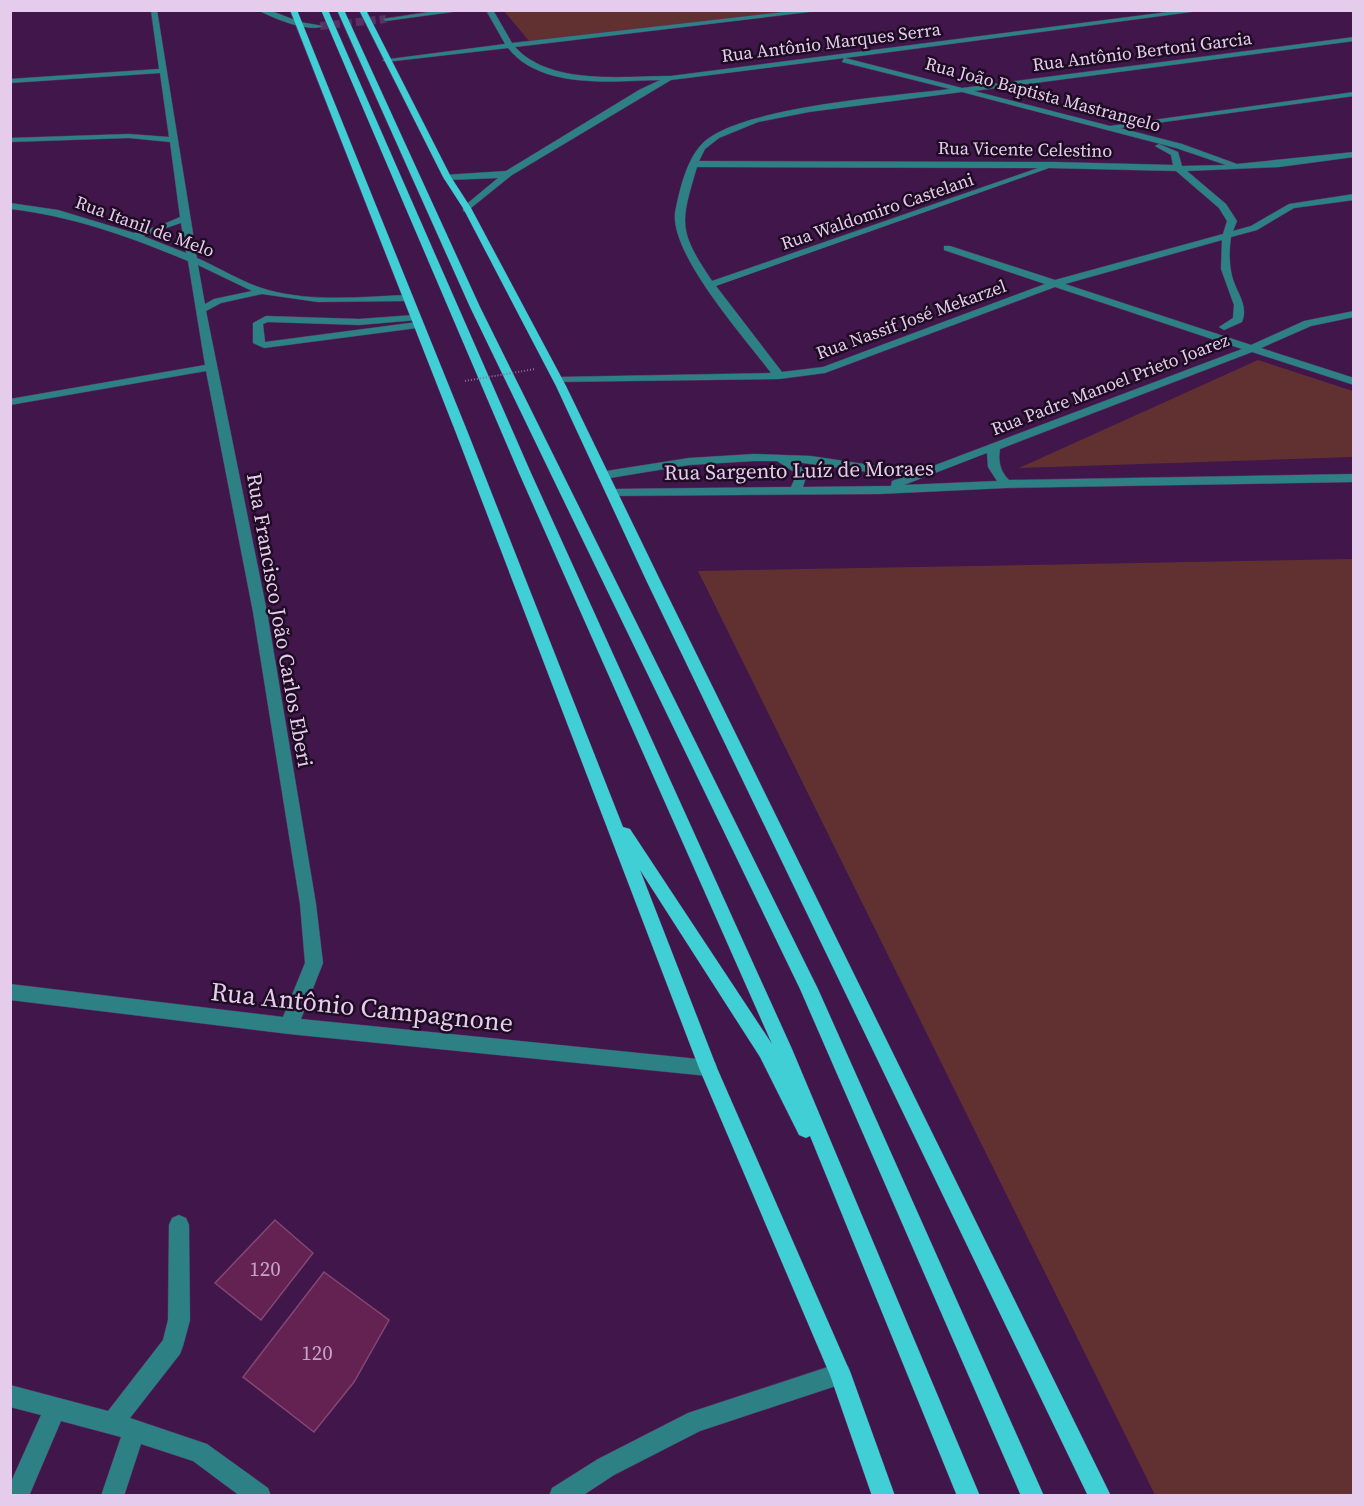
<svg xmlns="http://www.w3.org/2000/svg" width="1364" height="1506" font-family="'Source Serif 4',serif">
<rect width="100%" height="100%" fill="#40164b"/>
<path fill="#613132" d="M504,11H800L529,41Z
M1258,360L1353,391V457L1019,468Z
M1353,559V1495H1155L698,571Z"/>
<path fill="#642253" stroke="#844772" stroke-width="1.5" d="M275,1220L313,1253L261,1320L215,1283Z
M324,1272L389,1320L354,1382L314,1432L243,1377Z"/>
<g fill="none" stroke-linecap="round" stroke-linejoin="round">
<path stroke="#593163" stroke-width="8" stroke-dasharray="8 4" stroke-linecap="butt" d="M320,26L386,19"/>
<defs>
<path id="minor" d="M151,10H157L197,258C220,268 243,283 268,290C312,302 361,297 406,295L411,298L406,301L318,302L262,294L221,303L206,311L267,612L316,904L323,963L301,1019L708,1060L715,1062L717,1068L715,1074L708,1076L289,1034L10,1000V984L283,1017L305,963L300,904L253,612L206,371L10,405V399L205,365L188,261C130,237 73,216 10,209V203L58,210L134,233L159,226L180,217L170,142L129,138L10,142V138L129,134L169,137L160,73L10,83V79L159,69ZM181,223L186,253L143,236ZM198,265L252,291L214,299L205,304Z
M258,10H269L300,22L323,26C309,33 272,18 258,10Z
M442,10H467L386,21L383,19Z
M486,10H493L512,43L801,10H826L515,47C550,86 624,76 671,76L1183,10H1206L845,58L962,88L1354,37V41L974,91L1110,126L1354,92V96L1120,128L1182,144L1237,164L1354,152V157L1279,167L1187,171L1226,204L1237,221L1233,231L1251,226L1289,204L1354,194V200L1294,208L1257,230L1231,237C1229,250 1229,263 1232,276C1236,292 1249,305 1242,322L1224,330L1219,327L1233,318L1234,305L1221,269L1222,240L1065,284L1251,345L1304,321L1354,311V317L1311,326L1261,348L1354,378V385L1252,352L1000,449C998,461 1000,471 1009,480L1354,474V482L1006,488L879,494L609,496V490L613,489L791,487L795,478L794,472L777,461H754L689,465L604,479L598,475L600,472L689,458L754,454L811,456L917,472L1242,349L1055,287L825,373L779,379L554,382V378L558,377L771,373C745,338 671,256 675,213C679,192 686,161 701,145C735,107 895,96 950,89L842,62L844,58L671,80L512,175L466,212L463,211V207L498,178L447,180L444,179V175L506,171L639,90L660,80C613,81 541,90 508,48L386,62L382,60L505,44ZM962,92L1176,148L1226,165L1182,166L1178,152L1159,144L1155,146L1171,155L1173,165L1054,162L699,161L705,149L719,138L758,122L809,112ZM697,167L1038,168L712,281C678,230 680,224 697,167ZM1049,168L1176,171L1219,208L1227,221L1223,234L1055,280L950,246H944V250L1045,284L823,367L782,372L716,286ZM987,453L988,467L997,481L904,485ZM796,462L904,477L892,481L891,486L803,487L807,474Z
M414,315L418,316V320L359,325L268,322L263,324L265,342L417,322L422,325L417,328L264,348L253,343V323L266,316L359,319Z
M179,1215L186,1218L189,1225L190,1320L183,1346L180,1354L130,1418L207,1444L268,1488L271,1496H240L193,1461L141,1444L124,1496H101L121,1437L61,1421L29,1496H10V1484L41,1415L10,1407V1385L108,1411L163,1340L168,1320L169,1225L172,1218Z
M840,1363L848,1366L851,1374L848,1382L700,1431L614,1475L582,1496H549L552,1488L598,1459L688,1413Z"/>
<path id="major" d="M290,10H297L468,433L623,827L630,829L772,1044L519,473L321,10H328L531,473L792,1049L980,1496H957L810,1136L806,1138L799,1135L760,1057L640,870L717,1068L851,1374L895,1496H872L830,1375L699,1068L456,433Z
M337,10H344L480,307L818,989L1044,1496H1021L800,989L470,307Z
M359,10H366L451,177L471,208L566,386L661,582L1111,1496H1088L647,582L556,386L463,208L443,177Z"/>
</defs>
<use href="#minor" stroke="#5a3365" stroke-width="1"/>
<use href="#major" stroke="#5a3365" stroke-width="1"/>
<use href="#minor" fill="#2d8084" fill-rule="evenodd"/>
<use href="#major" fill="#3fcfd5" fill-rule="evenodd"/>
<path stroke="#906f9a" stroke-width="2" stroke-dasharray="1 2" stroke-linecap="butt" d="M465,381L535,369"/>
</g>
<g text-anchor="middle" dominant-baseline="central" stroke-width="5" stroke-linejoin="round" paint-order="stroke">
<g font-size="18" fill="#e5ccec" stroke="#1e0c23">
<text transform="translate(831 42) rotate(-7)">Rua Antônio Marques Serra</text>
<text transform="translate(1142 51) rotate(-7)">Rua Antônio Bertoni Garcia</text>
<text transform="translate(1043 94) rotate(15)">Rua João Baptista Mastrangelo</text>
<text transform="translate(1025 149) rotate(1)">Rua Vicente Celestino</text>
<text transform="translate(877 211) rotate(-19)">Rua Waldomiro Castelani</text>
<text transform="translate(145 226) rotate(20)">Rua Itanil de Melo</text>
<text transform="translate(911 319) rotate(-20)">Rua Nassif José Mekarzel</text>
<text transform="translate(1110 384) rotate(-21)">Rua Padre Manoel Prieto Joarez</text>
</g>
<g font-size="21" fill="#e5ccec" stroke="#1e0c23">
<text transform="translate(799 470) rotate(-1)">Rua Sargento Luíz de Moraes</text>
<text transform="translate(280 620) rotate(80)">Rua Francisco João Carlos Eberi</text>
</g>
<g font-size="21" fill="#c5a2c6">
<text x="265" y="1268">120</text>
<text x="317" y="1352">120</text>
</g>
<g font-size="26" fill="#e5ccec" stroke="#1e0c23">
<text transform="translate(362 1007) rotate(6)">Rua Antônio Campagnone</text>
</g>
</g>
<rect width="1364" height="1506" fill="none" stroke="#e5ccec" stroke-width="24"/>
</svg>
